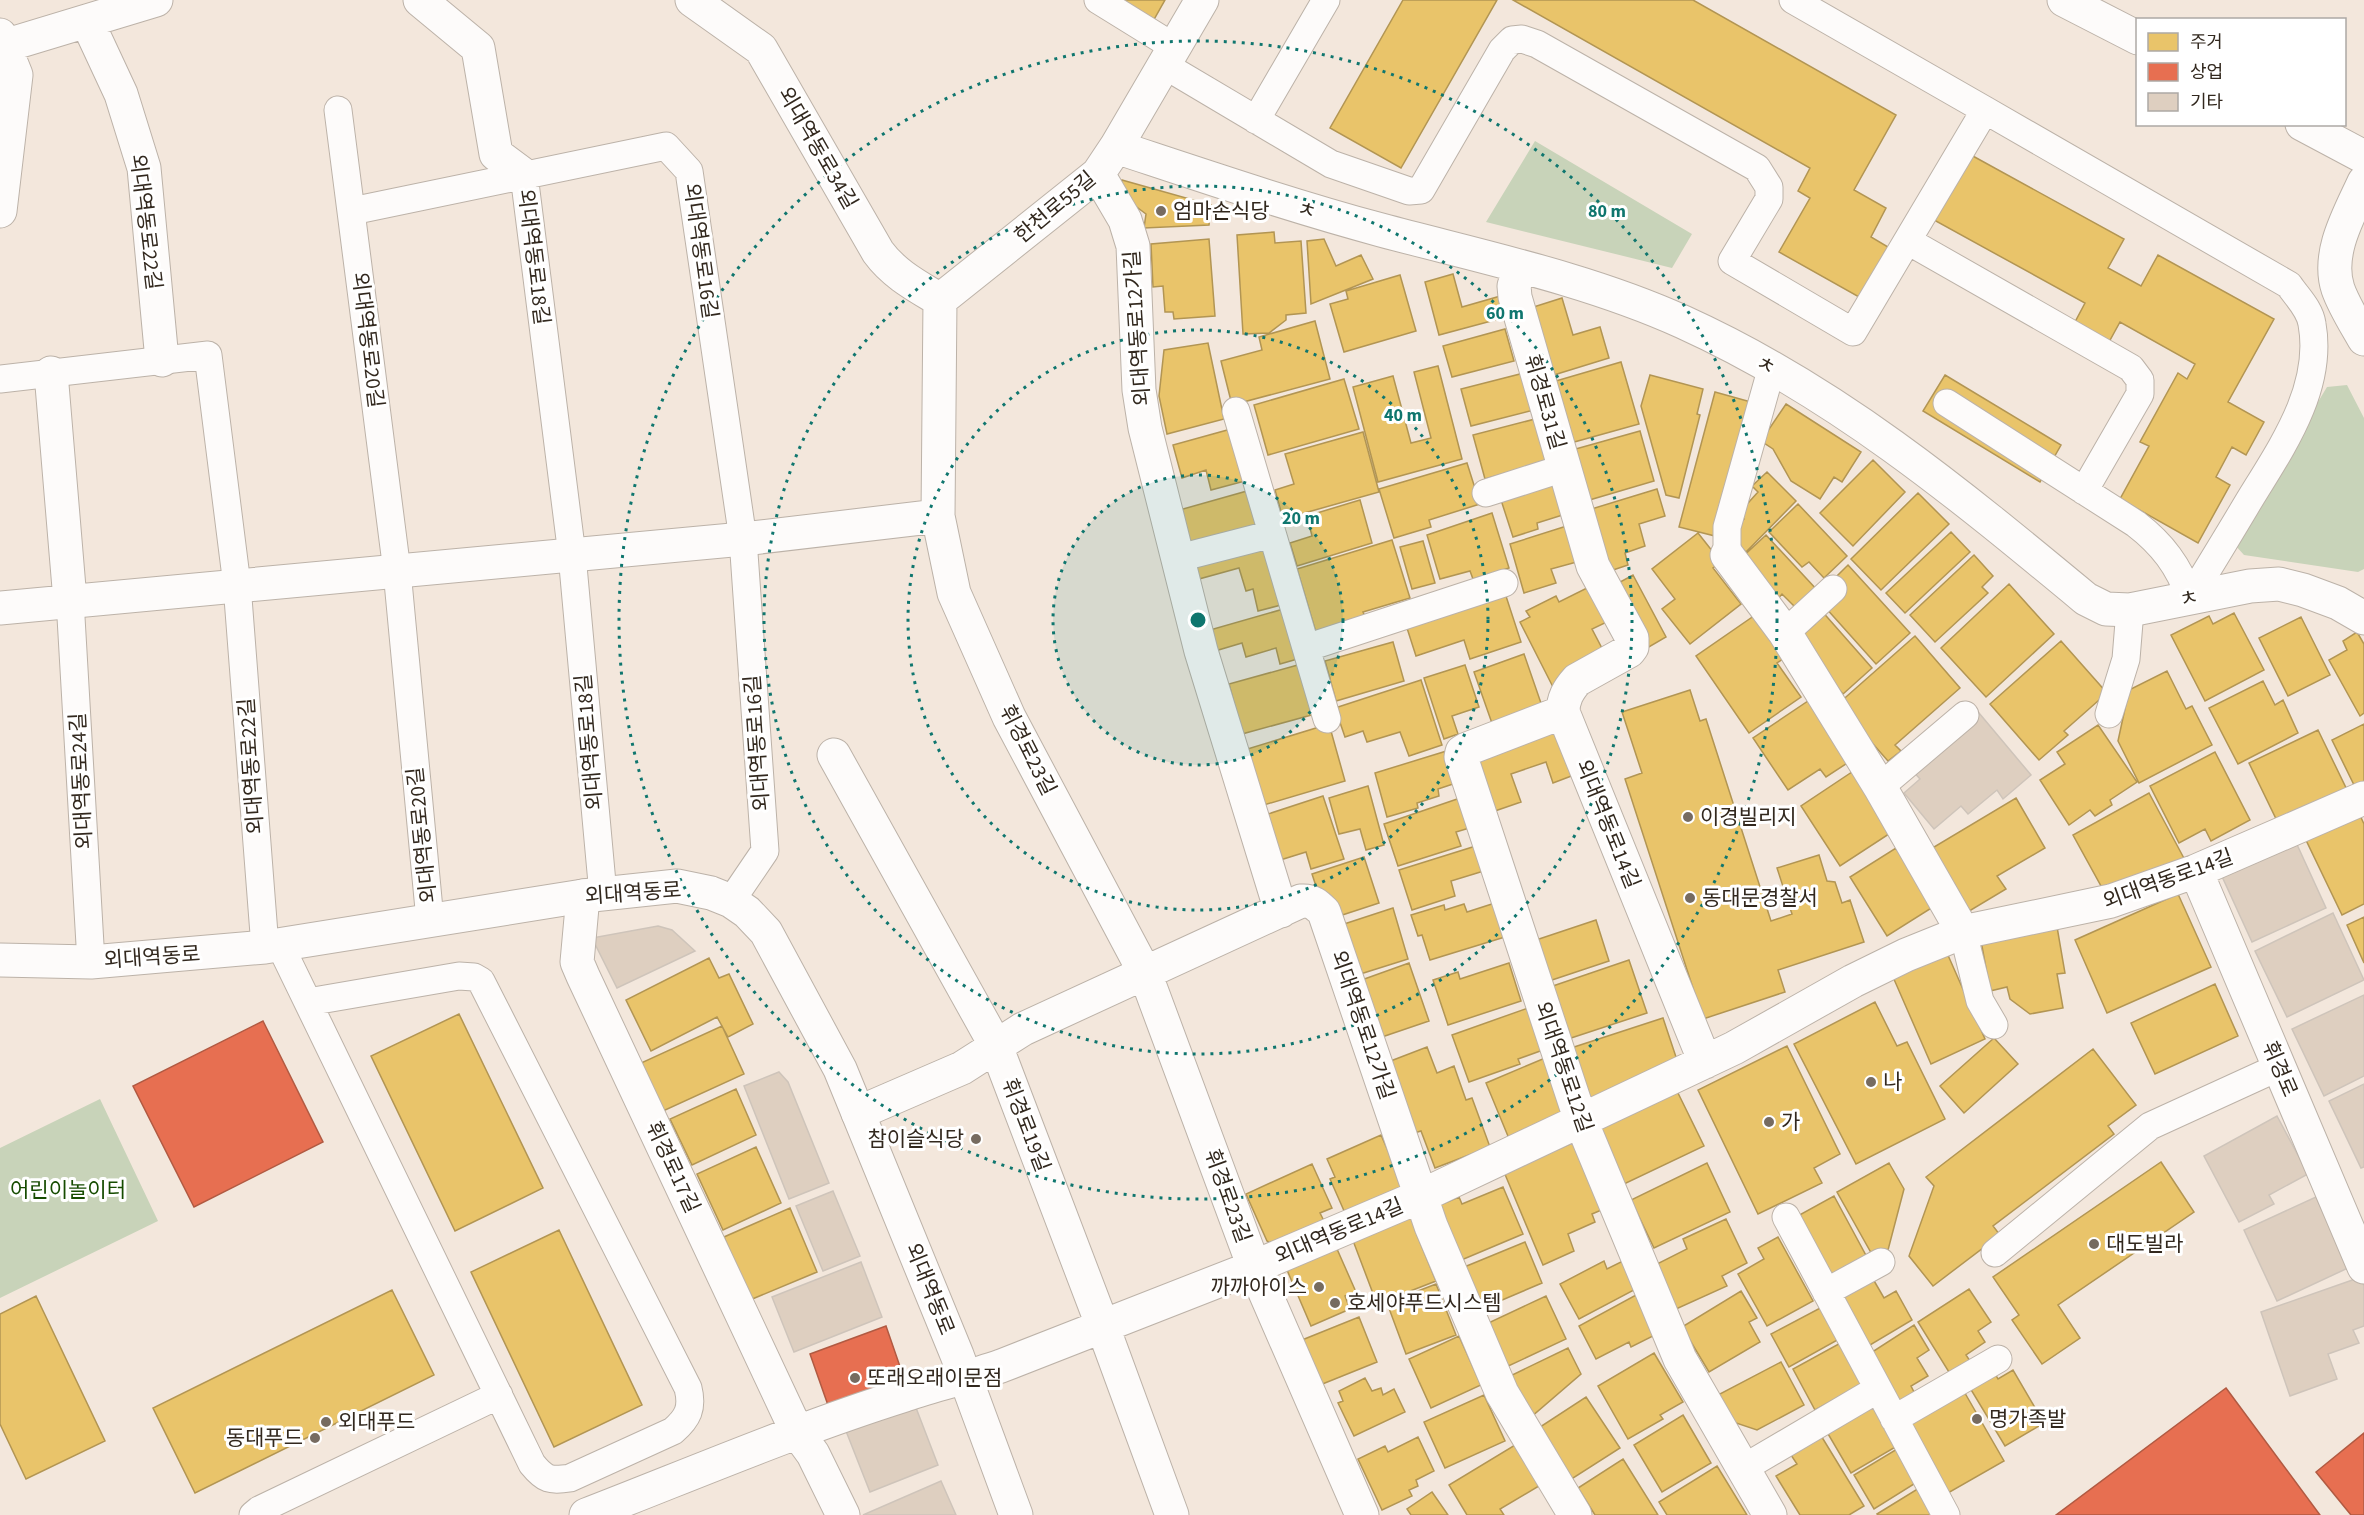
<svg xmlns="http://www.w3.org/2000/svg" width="2364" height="1515" font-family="'Source Sans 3','Noto Sans KR',sans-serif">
<rect width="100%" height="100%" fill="#f3e7dc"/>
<path fill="#c8d3b9" d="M1535,141L1692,234L1672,268L1486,222Z
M2347,385L2364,418V569L2358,572L2244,555L2235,545L2237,536L2327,387Z
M100,1099L158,1221L0,1298V1148Z"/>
<path fill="#e9c46a" stroke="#b29553" stroke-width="1.5" d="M1111,0H1165L1152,23Z
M1403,0H1497L1401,168L1330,128Z
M1513,0H1693L1896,115L1854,190L1886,208L1871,237L1888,247L1859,297L1779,252L1810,198L1798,191L1810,168Z
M1971,155L2124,239L2108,268L2141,286L2158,255L2274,319L2228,402L2264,422L2246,455L2232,447L2216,477L2230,485L2198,543L2120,499L2149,446L2140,442L2178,373L2187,379L2195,364L2120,322L2109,342L2075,322L2085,303L1934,220Z
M1122,180L1211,205L1209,225L1144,228L1146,214L1118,193Z
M1274,232L1275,243L1301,241L1306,313L1286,315V320L1269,333L1243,334L1237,235Z
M1209,239L1215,316L1174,319L1173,312H1165L1163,286L1153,287L1151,244Z
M1324,239L1336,266L1361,255L1373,279L1311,304L1307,241Z
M1453,274L1462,307L1504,295L1510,316L1439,335L1425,282Z
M1400,275L1416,331L1344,352L1330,304L1348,299L1346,291Z
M1562,298L1573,335L1600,327L1609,358L1544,378L1524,310Z
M1315,321L1330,379L1232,405L1221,361L1262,350L1259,337Z
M1505,329L1514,361L1452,377L1443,346Z
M1208,343L1224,419L1167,434L1159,396L1164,350Z
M1621,362L1639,424L1567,444L1549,383Z
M1438,366L1462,459L1378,482L1353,387L1393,376L1411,443L1431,438L1414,372Z
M1524,373L1534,410L1471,426L1461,389Z
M1650,375L1703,389L1697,414L1700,415L1679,498L1666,495L1641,406Z
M1945,375L2061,445L2040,482L1923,411Z
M1344,379L1359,429L1268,455L1254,405Z
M1715,392L1751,402L1715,536L1679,527Z
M1786,404L1861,452L1842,482L1834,477L1820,499L1791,481L1773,449L1761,441Z
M1539,418L1551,460L1485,479L1473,435Z
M1231,429L1245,481L1211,490L1206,470L1182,478L1173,445Z
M1640,431L1654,481L1586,501L1572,450Z
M1363,432L1379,492L1283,519L1275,490L1294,484L1285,454Z
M1873,460L1905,492L1853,546L1820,513Z
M1467,463L1480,504L1429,520L1431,527L1394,538L1379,489Z
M1767,472L1796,501L1746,552L1728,535L1744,519L1739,513L1758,492L1752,486Z
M1559,482L1569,513L1537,523L1538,529L1513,537L1501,500Z
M1657,489L1665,516L1639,524L1645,546L1625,553L1628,565L1604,573L1585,511Z
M1247,491L1257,528L1186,547L1176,511Z
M1918,493L1949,524L1881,590L1851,559Z
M1360,500L1372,543L1297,566L1290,543L1312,536L1307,516Z
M1798,504L1847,556L1824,578L1809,562L1802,567L1769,532Z
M1492,513L1509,568L1473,579L1470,571L1440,579L1427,535Z
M1573,524L1584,560L1551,569L1556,583L1524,593L1510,544Z
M1951,532L1970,552L1905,613L1886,593Z
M1698,533L1721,562L1713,568L1741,604L1690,644L1662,609L1675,599L1652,569Z
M1766,535L1818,591L1798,610L1782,594L1775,602L1737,562Z
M1392,540L1410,598L1363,612L1367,621L1317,636L1297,569Z
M1423,541L1435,583L1412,589L1400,547Z
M1268,546L1285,604L1258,611L1253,589L1246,591L1239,568L1199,579L1196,567Z
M1974,555L1993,576L1982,587L1988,593L1935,642L1910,615Z
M1848,565L1910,633L1876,664L1825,607L1832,581Z
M1633,575L1666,637L1642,651L1609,588Z
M2009,584L2054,634L1986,697L1941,648Z
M1593,585L1611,620L1592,629L1605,654L1554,689L1520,622L1530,617L1526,611L1556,596L1559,602Z
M1503,587L1521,642L1470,659L1464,640L1416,656L1406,625Z
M1287,608L1301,658L1280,664L1276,648L1246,657L1242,643L1215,651L1210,630Z
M1820,609L1872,668L1843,694L1800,646L1808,639L1804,634L1815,624L1809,618Z
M1761,611L1790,654L1777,663L1801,697L1749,733L1696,656Z
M2234,613L2264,670L2205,701L2171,635L2209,616L2213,624Z
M2301,617L2330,675L2288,696L2259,638Z
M2357,632L2364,644V713L2360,716L2329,660L2347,650L2343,641Z
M1915,636L1960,688L1895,745L1901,751L1888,761L1838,704Z
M2061,641L2107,693L2064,731L2068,735L2039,760L1990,704Z
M1393,642L1404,681L1336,701L1325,661Z
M1524,654L1542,706L1494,729L1474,672Z
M1305,663L1319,713L1242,734L1229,684Z
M1465,665L1479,707L1452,716L1458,734L1444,739L1424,678Z
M2167,671L2186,709L2192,706L2212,745L2139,783L2118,741L2129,690Z
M1421,680L1442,745L1409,756L1400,732L1367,742L1363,731L1345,737L1335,708Z
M2263,681L2275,705L2283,700L2298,733L2238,764L2209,708Z
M1690,690L1700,721L1706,719L1771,921L1792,914L1777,868L1819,855L1827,881L1835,882L1842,903L1850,900L1864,942L1778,970L1785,992L1703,1019L1625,779L1642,773L1622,712Z
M1811,699L1852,760L1826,777L1820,769L1788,790L1753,738Z
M1329,724L1345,781L1257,807L1241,751Z
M1556,724L1574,775L1553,783L1546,762L1511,774L1521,802L1492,812L1472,754Z
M2364,724V786L2356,789L2332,740Z
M2098,725L2137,782L2110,800L2112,805L2095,816L2090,810L2069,825L2040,780L2065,764L2057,752Z
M2318,730L2349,794L2280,827L2249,763Z
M1453,749L1462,781L1438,789L1439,796L1417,803L1418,808L1387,817L1375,773Z
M2215,752L2250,820L2211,841L2205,829L2179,843L2150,786Z
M1852,772L1892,832L1840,866L1801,806Z
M1368,786L1384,845L1366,850L1360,829L1339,834L1329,798Z
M2149,793L2186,862L2106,895L2073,835Z
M1323,796L1344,859L1311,869L1306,852L1277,861L1262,816Z
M1466,796L1476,826L1456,832L1461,846L1398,866L1384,824Z
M2016,798L2045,848L1997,876L2006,889L1961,916L1924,853Z
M2358,811L2364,824V904L2342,915L2305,838Z
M1479,845L1487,870L1451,881L1455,896L1412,910L1399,870Z
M1896,848L1933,907L1887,936L1850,877Z
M1364,857L1379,903L1327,920L1312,874Z
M2178,894L2211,967L2107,1013L2075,940Z
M1495,903L1505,937L1430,960L1422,935L1418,936L1411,915L1444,905L1445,910L1464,904L1467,912Z
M1393,908L1408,959L1354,976L1338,926Z
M2364,917V963L2347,925Z
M1596,920L1609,961L1546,982L1533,941Z
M2056,921L2065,973L2057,974L2063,1008L2030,1014L2010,999L2007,987L1990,991L1980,935Z
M1947,953L1985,1039L1931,1064L1893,977Z
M709,958L719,978L729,974L753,1024L728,1037L717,1017L651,1051L626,1000Z
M1629,960L1647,1013L1565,1040L1547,988Z
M1409,963L1429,1021L1376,1039L1356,982Z
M1509,963L1521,1001L1448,1025L1433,980L1458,972L1460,979Z
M2215,984L2238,1036L2155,1074L2131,1023Z
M1875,1002L1897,1046L1907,1042L1945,1119L1856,1164L1794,1044Z
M1528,1008L1543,1050L1518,1059L1520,1064L1469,1082L1452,1035Z
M459,1014L543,1188L455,1231L371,1056Z
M1663,1018L1680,1069L1588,1099L1571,1048Z
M722,1026L744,1074L663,1111L641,1063Z
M1994,1038L2018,1064L1964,1113L1940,1086Z
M1787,1046L1840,1154L1814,1168L1822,1183L1758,1214L1698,1090Z
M1427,1047L1437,1073L1454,1066L1466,1100L1472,1098L1490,1147L1435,1168L1421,1131L1414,1133L1388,1062Z
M2093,1049L2136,1105L2108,1126L2114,1134L1993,1226L2000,1235L1933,1286L1909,1256L1934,1186L1926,1177Z
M1545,1058L1562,1115L1510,1141L1486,1083Z
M736,1089L756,1135L692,1165L670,1119Z
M1677,1091L1704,1146L1624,1184L1598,1129Z
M1381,1135L1404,1187L1345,1213L1330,1179L1335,1177L1327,1159Z
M1577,1141L1611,1206L1592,1214L1595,1222L1568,1234L1574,1251L1543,1265L1504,1172Z
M756,1147L781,1203L723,1230L697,1174Z
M2161,1162L2194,1212L2058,1305L2080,1338L2042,1364L2012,1320L2019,1315L1993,1277Z
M1707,1163L1730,1212L1654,1248L1631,1200Z
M1889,1163L1904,1189L1888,1250L1874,1258L1837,1192Z
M1312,1164L1332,1208L1320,1213L1328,1229L1281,1250L1267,1241L1246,1194Z
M1503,1187L1523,1234L1459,1261L1435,1207L1459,1197L1462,1204Z
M1834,1196L1869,1261L1830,1283L1794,1218Z
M790,1208L817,1272L750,1300L724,1237Z
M1418,1211L1415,1230L1436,1281L1377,1304L1352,1238Z
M1726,1219L1747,1263L1722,1276L1727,1286L1676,1309L1655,1265L1687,1249L1683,1239Z
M559,1230L642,1405L554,1447L471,1272Z
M1778,1237L1813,1301L1767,1326L1738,1274L1764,1259L1758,1248Z
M1525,1242L1542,1283L1474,1312L1457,1270Z
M1337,1249L1356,1292L1345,1296L1350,1309L1311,1326L1287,1270Z
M1627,1259L1629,1263L1630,1281L1634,1290L1579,1319L1560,1284L1604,1261L1607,1269Z
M1873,1279L1884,1298L1896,1291L1912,1320L1865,1348L1834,1296Z
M1436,1284L1456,1335L1406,1354L1387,1303Z
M1969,1289L1991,1322L1978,1331L1985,1342L1966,1355L1972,1364L1952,1377L1918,1322Z
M392,1290L434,1375L195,1493L153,1408Z
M1741,1291L1757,1318L1749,1322L1760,1342L1709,1372L1682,1327Z
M1636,1295L1657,1334L1631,1347L1629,1342L1596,1359L1579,1326Z
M36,1296L105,1441L26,1479L0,1424V1314Z
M1546,1296L1566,1339L1504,1368L1484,1325Z
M1824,1306L1841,1338L1789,1367L1771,1334Z
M1359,1317L1377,1362L1320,1385L1302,1340Z
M1914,1325L1929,1350L1917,1358L1928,1376L1911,1386L1916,1396L1898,1407L1866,1356Z
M1459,1336L1481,1385L1431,1408L1409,1359Z
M1846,1340L1869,1381L1815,1410L1793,1369Z
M1568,1348L1581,1374L1531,1417L1508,1377Z
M1654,1353L1683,1402L1660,1415L1663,1419L1628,1439L1598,1386Z
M1781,1362L1804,1405L1757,1430L1730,1421L1716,1396Z
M1992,1368L1998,1379L2013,1370L2044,1423L2005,1446L1967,1383Z
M1365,1378L1372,1391L1381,1388L1383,1395L1394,1389L1405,1412L1354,1436L1338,1403L1343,1401L1339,1391Z
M1962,1388L2004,1461L1948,1493L1906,1420Z
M1484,1395L1505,1441L1445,1468L1424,1422Z
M1586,1397L1620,1448L1570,1480L1537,1429Z
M1876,1397L1904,1442L1851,1473L1824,1427Z
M1683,1415L1711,1463L1662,1492L1634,1445Z
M1820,1434L1864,1506L1849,1515H1800L1776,1476L1797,1464L1789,1452Z
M1418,1437L1434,1471L1416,1480L1418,1486L1409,1490L1412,1496L1382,1510L1358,1459L1385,1446L1388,1452Z
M1520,1442L1544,1483L1500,1509L1504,1515H1467L1449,1485Z
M1902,1446L1922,1479L1874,1509L1854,1475Z
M1623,1459L1658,1515H1595L1578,1488Z
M1717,1466L1747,1515H1667L1659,1502Z
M1924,1485L1942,1515H1878L1877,1514Z
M1432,1492L1448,1515H1411L1407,1509Z"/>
<path fill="#e76f51" stroke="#b15a42" stroke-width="1.5" d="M263,1021L323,1142L194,1207L133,1086Z
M886,1326L905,1381L829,1408L810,1354Z
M2226,1388L2320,1515H2056Z
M2364,1433V1515H2351L2316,1472Z"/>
<path fill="#decfc0" stroke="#cec4ba" stroke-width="1.5" d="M1979,713L2031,775L2003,799L1997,790L1968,814L1961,806L1934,829L1904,793L1920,779L1912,770Z
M2294,838L2326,908L2252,942L2220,872Z
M2333,913L2364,980L2287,1017L2255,951Z
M658,926L672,930L695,951L617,988L592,938Z
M2364,995V1076L2324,1096L2292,1029Z
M779,1072L788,1082L829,1183L789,1199L744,1086Z
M2364,1084V1167L2361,1168L2329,1101Z
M2277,1116L2308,1174L2269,1195L2274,1204L2239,1222L2204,1156Z
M833,1191L860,1256L823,1271L796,1206Z
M2316,1197L2348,1268L2277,1301L2244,1230Z
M861,1262L882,1317L794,1352L772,1297Z
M2361,1277L2364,1286V1326L2353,1330L2359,1343L2328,1354L2337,1379L2290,1396L2261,1312Z
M913,1400L938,1465L870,1492L844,1426Z
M941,1481L956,1515H863Z"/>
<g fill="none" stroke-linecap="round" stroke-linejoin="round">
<defs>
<path id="lane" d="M1098,0L1174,47
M1793,0L1985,110
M1164,65L1331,164L1409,191L1421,190L1502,50L1512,40L1522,39L1537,44L1757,168L1769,187V199L1732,261L1853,332L1985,110L2289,285C2297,297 2310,309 2312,324C2324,390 2279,451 2247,504C2228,536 2209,567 2190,598
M338,110L397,571L430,920
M1256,120L1326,0
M524,175L572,555L603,894
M352,211L666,146L689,171L743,539L765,851L731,901
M1908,241L2131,368L2140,380V394L2084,491
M0,379L208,355L237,585L265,947
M1947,403L2136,524C2162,544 2179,566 2190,598
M1236,411L1327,719
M1486,493L1564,468
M1727,555V527L1772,367
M1179,558L1272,534
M70,600L91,962
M1785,633L1833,589
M1306,648L1504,583
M2109,714L2126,659L2130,610
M1880,787L1965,715
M1963,932L1980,1001L1994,1025
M280,945L532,1464C545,1480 550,1481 570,1478L673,1431C688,1418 693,1408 688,1388L481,981L474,977L459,976L308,1002
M1786,1217L1946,1515
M1995,1253L2150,1126L2279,1067
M1826,1292L1881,1262
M1894,1419L1998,1359
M1742,1469L1878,1389
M253,1515L259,1510L499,1395"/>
<path id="street" d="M420,0L478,48L496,154L524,175
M692,0L761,49L878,252C894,274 917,286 940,300
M87,21L121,94L144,168L162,360
M0,35L16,75L0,211
M4,46L156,0
M1116,147C1204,176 1292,206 1381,230C1482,257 1588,279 1683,322C1835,391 1958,493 2086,599L2106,609L2130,610L2250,586L2279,584L2303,590L2338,603L2364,618
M1098,174L1125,220L1133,246L1139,390L1145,428L1201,651L1281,911
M2364,182C2350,213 2326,253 2338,289C2344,306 2355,323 2364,339
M1520,268L1514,286L1515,297L1593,566L1632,638V647L1629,651L1577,680C1568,690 1563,699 1563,712L1705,1062
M940,300L938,516L954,593L1009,717L1145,973L1254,1267L1362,1515
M940,300L1098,174L1116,147L1202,0
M51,373L70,600
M1727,555L1785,633L1880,787L1963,932
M0,608L743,539L938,516
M1563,712L1467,749L1462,752L1461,757L1581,1121L1680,1359L1770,1515
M834,755L996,1046L1103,1327L1172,1515
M2196,871L2364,1267
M583,896L577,962L583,976L797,1432L813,1454L843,1515
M858,1113L962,1068L1023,1029L1301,901C1312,900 1317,905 1324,912L1431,1226L1502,1393L1575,1515
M586,1515C692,1474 797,1429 905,1395C937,1384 970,1377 1001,1366L1254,1267L1421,1196L1734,1048L1853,981L1906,955L1963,932L2111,901L2196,871L2364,798"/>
<path id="secondary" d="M2064,0L2138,38
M2302,124L2364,157
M0,960L91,962L265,947L583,896L677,886L711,893L731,901L747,912L766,932L840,1069L957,1355L1016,1515"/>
</defs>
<use href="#lane" stroke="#bcb2a8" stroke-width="29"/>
<use href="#street" stroke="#bcb2a8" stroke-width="35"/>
<use href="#secondary" stroke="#bcb2a8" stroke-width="35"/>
<use href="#lane" stroke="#fdfbfa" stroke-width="27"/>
<use href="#street" stroke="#fdfbfa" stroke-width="33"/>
<use href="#secondary" stroke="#fdfbfa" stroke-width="33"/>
</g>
<circle cx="1198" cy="620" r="145" fill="#0f766e" fill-opacity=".12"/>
<g fill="none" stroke="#0f766e" stroke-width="3" stroke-dasharray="3 6">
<circle cx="1198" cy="620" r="145"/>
<circle cx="1198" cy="620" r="290"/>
<circle cx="1198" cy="620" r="434"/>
<circle cx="1198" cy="620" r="579"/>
</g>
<g fill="#766b60" stroke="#fff" stroke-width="2">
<circle cx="1161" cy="211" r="6"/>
<circle cx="1688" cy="817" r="6"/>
<circle cx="1690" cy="898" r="6"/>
<circle cx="1871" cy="1082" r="6"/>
<circle cx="1769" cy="1122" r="6"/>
<circle cx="976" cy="1139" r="6"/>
<circle cx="2094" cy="1244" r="6"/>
<circle cx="1319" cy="1287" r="6"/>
<circle cx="1335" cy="1303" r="6"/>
<circle cx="855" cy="1378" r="6"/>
<circle cx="1977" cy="1419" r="6"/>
<circle cx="326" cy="1422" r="6"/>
<circle cx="315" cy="1438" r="6"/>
</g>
<g text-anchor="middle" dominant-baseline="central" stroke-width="6" stroke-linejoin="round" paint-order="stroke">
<g font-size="21" fill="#32281e" stroke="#fff">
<text transform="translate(818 148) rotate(60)">외대역동로34길</text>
<text transform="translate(1055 207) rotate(-40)">한천로55길</text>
<text transform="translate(1307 210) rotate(17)">ㅊ</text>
<text transform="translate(146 222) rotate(83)">외대역동로22길</text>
<text transform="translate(701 251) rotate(82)">외대역동로16길</text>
<text transform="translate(534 257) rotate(83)">외대역동로18길</text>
<text transform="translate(1137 328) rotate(-94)">외대역동로12가길</text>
<text transform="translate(368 340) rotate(83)">외대역동로20길</text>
<text transform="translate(1766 365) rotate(29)">ㅊ</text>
<text transform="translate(1545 402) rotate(74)">휘경로31길</text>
<text transform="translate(2189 598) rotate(-12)">ㅊ</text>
<text transform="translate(589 742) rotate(-95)">외대역동로18길</text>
<text transform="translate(757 743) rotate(-94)">외대역동로16길</text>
<text transform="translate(1028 750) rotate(63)">휘경로23길</text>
<text transform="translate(251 766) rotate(-94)">외대역동로22길</text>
<text transform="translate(81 781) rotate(-93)">외대역동로24길</text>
<text transform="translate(1608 824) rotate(68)">외대역동로14길</text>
<text transform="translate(422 835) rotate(-96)">외대역동로20길</text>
<text transform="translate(2168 879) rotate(-20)">외대역동로14길</text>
<text transform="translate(633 893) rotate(-4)">외대역동로</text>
<text transform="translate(152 957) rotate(-4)">외대역동로</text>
<text transform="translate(1363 1025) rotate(71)">외대역동로12가길</text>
<text transform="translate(1564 1067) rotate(71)">외대역동로12길</text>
<text transform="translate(2280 1069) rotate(67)">휘경로</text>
<text transform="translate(1026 1125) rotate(69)">휘경로19길</text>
<text transform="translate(673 1167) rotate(65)">휘경로17길</text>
<text transform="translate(1228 1196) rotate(70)">휘경로23길</text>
<text transform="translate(1339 1231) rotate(-23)">외대역동로14길</text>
<text transform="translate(930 1289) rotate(68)">외대역동로</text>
</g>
<g font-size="21" fill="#32281e" stroke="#fff" text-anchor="start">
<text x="1173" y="211">엄마손식당</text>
<text x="1700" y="817">이경빌리지</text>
<text x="1702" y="898">동대문경찰서</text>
<text x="1883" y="1082">나</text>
<text x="1781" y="1122">가</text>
<text x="964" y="1139" text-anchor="end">참이슬식당</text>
<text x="2106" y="1244">대도빌라</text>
<text x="1307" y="1287" text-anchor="end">까까아이스</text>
<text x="1347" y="1303">호세야푸드시스템</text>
<text x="867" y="1378">또래오래이문점</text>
<text x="1989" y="1419">명가족발</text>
<text x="338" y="1422">외대푸드</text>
<text x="303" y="1438" text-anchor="end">동대푸드</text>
</g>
<g font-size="21" fill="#164c00" stroke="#fff">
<text x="68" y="1190">어린이놀이터</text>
</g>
</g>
<circle cx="1198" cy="620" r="9" fill="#0f766e" stroke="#fff" stroke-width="3"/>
<g font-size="18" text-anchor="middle" font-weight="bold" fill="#0f766e" stroke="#fff" stroke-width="6" stroke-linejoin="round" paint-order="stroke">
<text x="1607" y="217">80 m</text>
<text x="1505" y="319">60 m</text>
<text x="1403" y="421">40 m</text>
<text x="1301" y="524">20 m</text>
</g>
<rect x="2136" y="18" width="210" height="108" fill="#ffffff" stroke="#ada9a5" stroke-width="1.5"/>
<rect x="2148" y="33" width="30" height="18" fill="#e9c46a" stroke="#ada9a5" stroke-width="1.5"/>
<text x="2190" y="48" font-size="18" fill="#32281e">주거</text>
<rect x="2148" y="63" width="30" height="18" fill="#e76f51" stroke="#ada9a5" stroke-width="1.5"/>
<text x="2190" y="78" font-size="18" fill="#32281e">상업</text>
<rect x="2148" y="93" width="30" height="18" fill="#decfc0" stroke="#ada9a5" stroke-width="1.5"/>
<text x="2190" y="108" font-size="18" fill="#32281e">기타</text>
</svg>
